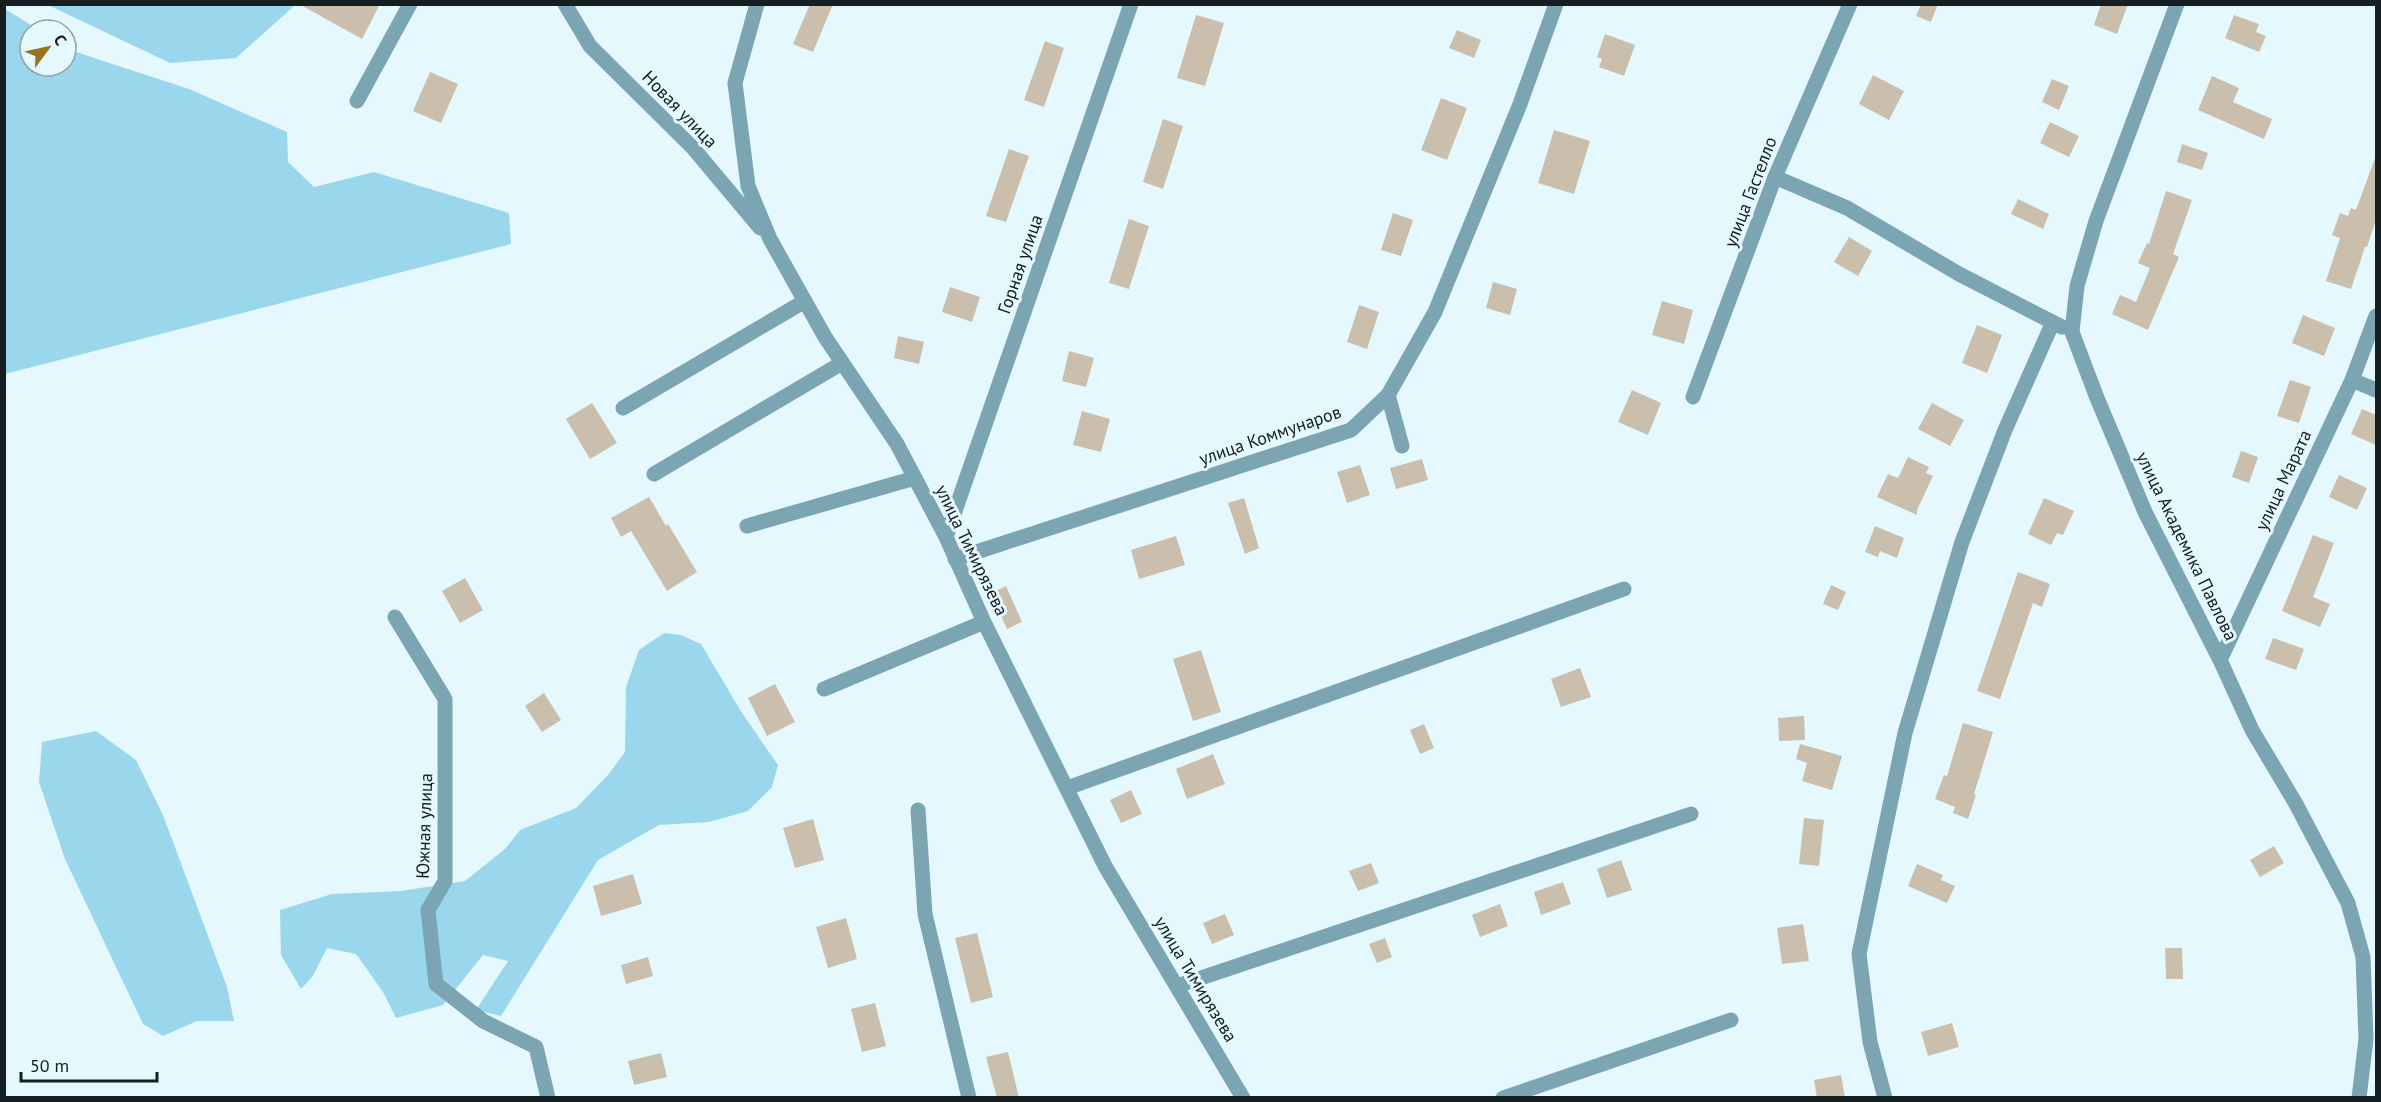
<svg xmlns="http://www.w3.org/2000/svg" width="2381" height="1102" font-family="'PT Sans',sans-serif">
<rect width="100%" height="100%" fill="#e4f8fe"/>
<path fill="#9bd7ec" d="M292,4L293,7L236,58L170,63L48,5Z
M5,9L39,30H30V66H66V46L76,52L189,89L287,132L288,162L314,187L374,172L509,213L511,244L5,374Z
M664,633L681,635L701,644L742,713L778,765L772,787L748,811L709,822L659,825L598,860L501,1016L476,1010L508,961L483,955L443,1005L396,1018L383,992L356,954L327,948L313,976L301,989L281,955L280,910L332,894L401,891L465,881L505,849L520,830L576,808L608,775L625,752L626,687L639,650Z
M96,731L136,760L163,815L227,987L234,1021H197L163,1036L143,1024L65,859L39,782L42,742Z"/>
<path fill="#cabfad" d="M299,4H380L362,39Z
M810,4H833L813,52L793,44Z
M1921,4H1938L1931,22L1916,16Z
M2101,4H2128L2117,34L2094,25Z
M1196,15L1224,23L1205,86L1177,78Z
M2234,15L2259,24L2256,32L2266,36L2259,52L2225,38Z
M1457,30L1481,40L1474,58L1449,48Z
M1605,34L1635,45L1624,76L1599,67L1602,59L1597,57Z
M1045,41L1064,48L1044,107L1024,100Z
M430,72L458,84L441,123L413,111Z
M1873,75L1904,91L1889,120L1859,104Z
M2212,76L2239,88L2233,102L2272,119L2264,139L2198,110Z
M2052,79L2069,86L2059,110L2042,102Z
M1441,98L1467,108L1447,160L1421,150Z
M1163,119L1183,126L1163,189L1143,182Z
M2050,122L2079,136L2069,157L2040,143Z
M1554,130L1590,141L1574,194L1538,183Z
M2182,144L2208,153L2202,170L2177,162Z
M1009,149L1029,156L1006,222L986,216Z
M2375,158L2376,220L2367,247H2365L2351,289L2326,281L2340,238L2332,235L2340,213L2348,216L2351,208L2356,210Z
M2166,191L2192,200L2173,254L2179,257L2148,330L2112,314L2120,295L2136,302L2150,268L2138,263L2147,243L2149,244Z
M2018,199L2049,214L2043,229L2011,214Z
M1393,213L1413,220L1401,256L1381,250Z
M1129,219L1149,226L1129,289L1109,283Z
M1849,237L1872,251L1858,276L1834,262Z
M1493,282L1517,289L1510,315L1486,308Z
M950,287L980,297L972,322L942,312Z
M1662,301L1693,310L1684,344L1652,335Z
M1359,305L1379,312L1367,349L1347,342Z
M2303,315L2335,328L2324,356L2292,343Z
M1977,325L2002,335L1987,373L1962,363Z
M898,336L924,342L919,364L894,358Z
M1069,351L1094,358L1086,387L1062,381Z
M2290,380L2311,387L2299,423L2277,416Z
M1632,390L1661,403L1648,435L1618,422Z
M592,403L617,443L590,459L566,419Z
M1932,403L1964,420L1950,446L1918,429Z
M2362,409L2376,415V445L2351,434Z
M1082,411L1110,419L1101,452L1073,445Z
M2241,451L2258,457L2249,483L2232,477Z
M1908,457L1929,467L1926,473L1933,476L1917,510V515L1877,497L1888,474L1898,478Z
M1422,459L1428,480L1396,489L1390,468Z
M1360,465L1370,495L1347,503L1337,472Z
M2339,475L2367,488L2357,510L2329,497Z
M649,497L666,526L668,524L697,572L667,591L631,531L621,537L611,518Z
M1244,498L1259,548L1245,554L1228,503Z
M2044,498L2074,511L2063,535L2057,533L2051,545L2028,534Z
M1875,526L1904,538L1897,558L1880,551L1878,557L1865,552Z
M2313,535L2334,543L2313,597L2330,604L2320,627L2282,611Z
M1176,536L1185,565L1139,579L1131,550Z
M2018,572L2050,584L2042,607L2033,603L2000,699L1977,691Z
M465,578L483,610L460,623L442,591Z
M1831,585L1846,592L1838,610L1823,604Z
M1006,586L1022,622L1007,629L991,593Z
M2273,638L2304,649L2296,670L2265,659Z
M1201,650L1221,712L1193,721L1173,659Z
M1580,668L1591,697L1561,707L1551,679Z
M775,684L795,722L767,736L748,698Z
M544,693L561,720L542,732L525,706Z
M1804,716L1805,740L1779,741L1778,718Z
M1963,723L1993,732L1974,794L1976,795L1968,819L1953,813L1955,807L1935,799L1944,775L1947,776Z
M1424,724L1434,748L1420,754L1410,730Z
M1800,744L1842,756L1832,790L1802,781L1807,763L1796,759Z
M1213,754L1225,784L1187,799L1176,769Z
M1131,790L1142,814L1121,823L1110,800Z
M1804,818L1824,820L1819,866L1799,864Z
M813,819L824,860L795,868L783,828Z
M2274,846L2284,863L2260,877L2250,860Z
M1621,860L1632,890L1607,898L1597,869Z
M1371,863L1379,883L1358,891L1349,871Z
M1917,864L1943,875L1941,880L1955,886L1947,903L1908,886Z
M633,874L642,904L601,916L593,886Z
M1563,882L1571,904L1541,915L1534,892Z
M1500,904L1508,926L1480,937L1472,915Z
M1225,914L1234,935L1212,944L1203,923Z
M846,918L857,959L828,968L816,927Z
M1803,924L1809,961L1782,964L1777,928Z
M977,933L993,997L971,1003L955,938Z
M1385,938L1392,957L1377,963L1369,944Z
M2165,948H2182L2183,979H2166Z
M648,957L653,976L626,984L621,965Z
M875,1003L886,1046L862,1052L851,1009Z
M1952,1023L1959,1047L1928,1056L1921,1032Z
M1008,1052L1019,1098H997L986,1057Z
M661,1053L667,1077L634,1085L628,1061Z
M1841,1075L1845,1098H1817L1814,1080Z"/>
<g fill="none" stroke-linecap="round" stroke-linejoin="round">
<path stroke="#7ba5b3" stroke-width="15" d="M565,4L590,46L693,148L760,228
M757,4L735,83L748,186L770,239L825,337L897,444L946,537L984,622L1105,866L1243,1098
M2177,4L2096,221L2077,286L2072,332L2097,398L2145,512L2220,660L2252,730L2296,804L2348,903L2363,957L2366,1039L2359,1098
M357,101L410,4
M1775,177L1847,208L1959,274L2062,327
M2352,380L2376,390
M1388,395L1402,446
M1693,397L1775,177L1850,4
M623,408L805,301
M654,474L842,363
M747,526L915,478
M946,537L1131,4
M955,559L1351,430L1388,395L1435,312L1520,104L1556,4
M395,617L445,699V881L428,910L436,984L483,1021L536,1047L548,1098
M2220,660L2352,380L2376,316
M824,689L984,622
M1067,788L1624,589
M918,810L925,914L969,1098
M1177,986L1691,814
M1503,1098L1731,1020
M1885,1098L1870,1042L1859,954L1905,733L1962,542L2005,430L2053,322"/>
</g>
<g text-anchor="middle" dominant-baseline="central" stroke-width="6" stroke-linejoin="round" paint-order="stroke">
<g font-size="18" fill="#151e21" stroke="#e4f8fe">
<text transform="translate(680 109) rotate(46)">Новая улица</text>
<text transform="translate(1750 192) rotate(-69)">улица Гастелло</text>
<text transform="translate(1020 264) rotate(-71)">Горная улица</text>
<text transform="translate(1270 435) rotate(-19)">улица Коммунаров</text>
<text transform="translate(2283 480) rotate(-65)">улица Марата</text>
<text transform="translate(2187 546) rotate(64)">улица Академика Павлова</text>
<text transform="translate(972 550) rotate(64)">улица Тимирязева</text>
<text transform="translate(424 826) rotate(-88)">Южная улица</text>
<text transform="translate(1196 979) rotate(59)">улица Тимирязева</text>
</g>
</g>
<rect width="2381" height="1102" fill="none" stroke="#151e21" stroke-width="12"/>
<g transform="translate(48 48) rotate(57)"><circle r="28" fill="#e4f8fe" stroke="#91a1a6" stroke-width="1.5"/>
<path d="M0-4.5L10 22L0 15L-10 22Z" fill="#9c7220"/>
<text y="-9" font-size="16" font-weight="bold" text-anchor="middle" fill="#151e21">С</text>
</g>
<path d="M21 1072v9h136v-9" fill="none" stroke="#151e21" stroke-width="3"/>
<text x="30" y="1072" font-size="18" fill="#151e21" stroke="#e4f8fe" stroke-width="4.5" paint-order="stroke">50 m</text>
</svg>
